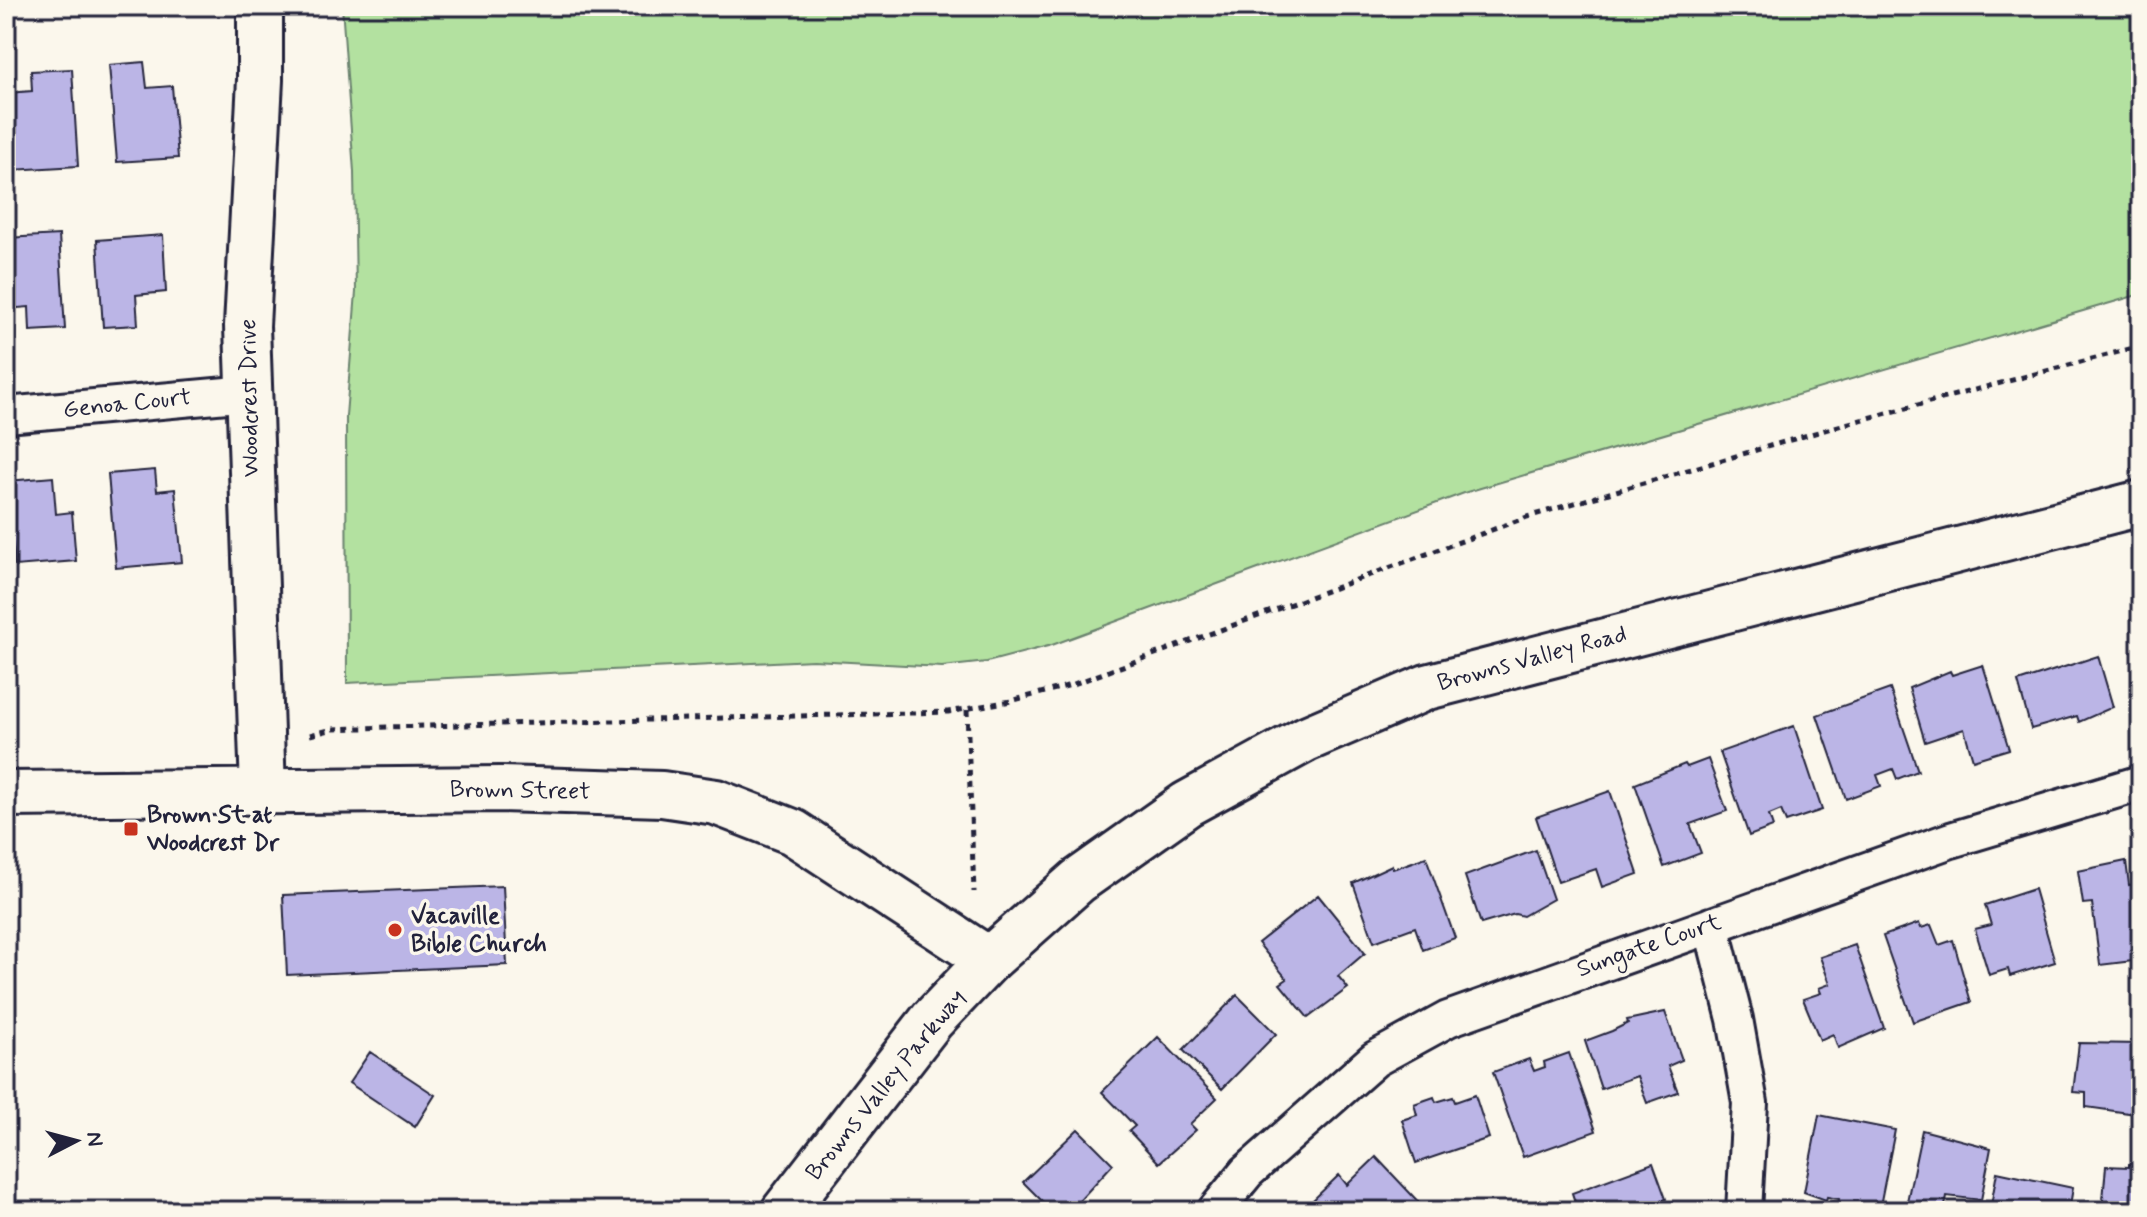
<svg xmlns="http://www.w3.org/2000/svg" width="2147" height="1217" font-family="Mynerve,sans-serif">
<rect width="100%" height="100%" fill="#fbf7ec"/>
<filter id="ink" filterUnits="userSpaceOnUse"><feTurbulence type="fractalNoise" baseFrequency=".0125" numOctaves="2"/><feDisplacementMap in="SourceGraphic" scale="16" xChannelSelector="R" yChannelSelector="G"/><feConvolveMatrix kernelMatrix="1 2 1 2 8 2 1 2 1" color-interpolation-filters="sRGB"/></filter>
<g filter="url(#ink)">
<path fill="#b3e1a0" stroke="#6a826e" stroke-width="2" d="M342,6H2141V294L1467,492L1052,645L987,662L942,667L813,660L347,683L346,416L356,292L354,172Z"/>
<path fill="#bbb5e6" stroke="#22223b" stroke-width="2" d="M144,62L147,88L172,86L178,158L117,162L109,65Z
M72,69L78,166L12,170L7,93L32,91L31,71Z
M59,235L65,329L30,331L29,307L6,309V238Z
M163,235L166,292L136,295L138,325L103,327L97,240Z
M155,470L157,491L175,489L182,562L116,568L108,474Z
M53,477L56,514L72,512L76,561L15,566L8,481Z
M2098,656L2113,707L2079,722L2077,716L2031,729L2018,682Z
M1983,665L2009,749L1973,760L1964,729L1925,742L1909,688L1950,671L1952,675Z
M1890,689L1918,771L1897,779L1893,769L1877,775L1881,786L1846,799L1817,715Z
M1794,726L1822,810L1786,822L1781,810L1769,815L1773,827L1749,836L1720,752Z
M1708,759L1727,811L1690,824L1701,853L1664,867L1635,784L1685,764L1687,767Z
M1610,791L1638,874L1602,887L1596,869L1558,882L1536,817Z
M1536,850L1553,899L1523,916L1515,914L1481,924L1465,876Z
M1426,857L1455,938L1423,950L1415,927L1374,942L1353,883L1392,865L1393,869Z
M2126,861L2129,885L2141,883V960L2100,965L2092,903L2083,904L2078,871Z
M503,886L507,965L287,975L283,895Z
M2034,889L2055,962L2010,976L2008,969L1989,975L1975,929L1991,925L1985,905Z
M1318,895L1365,953L1338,976L1348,988L1308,1018L1280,984L1287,979L1258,943Z
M1919,923L1921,928L1931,925L1939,945L1953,940L1971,1002L1913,1022L1883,936Z
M1855,945L1884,1028L1838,1048L1833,1034L1820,1040L1803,999L1821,993L1819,988L1830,984L1820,957Z
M1237,995L1276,1034L1222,1089L1183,1050Z
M1665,1012L1682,1060L1668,1066L1678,1092L1647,1103L1637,1076L1601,1089L1585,1041L1612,1031L1628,1023L1627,1020Z
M1158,1037L1217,1098L1190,1124L1196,1130L1159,1163L1129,1131L1135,1126L1102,1092Z
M2079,1043L2141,1044V1091H2138L2136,1114L2086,1107V1093L2073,1092Z
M370,1052L435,1095L415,1127L349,1083Z
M1569,1053L1596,1131L1523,1157L1493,1072L1529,1059L1534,1071L1545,1067L1544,1062Z
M1475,1095L1489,1138L1416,1163L1402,1120L1417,1115L1414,1104L1434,1097L1436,1102L1453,1097L1455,1102Z
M1819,1115L1895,1130L1879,1211L1837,1208L1839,1199L1827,1197L1826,1200L1804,1192Z
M1078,1129L1113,1164L1070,1211H1052L1023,1182Z
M1922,1130L1991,1148L1981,1200L1947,1196L1944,1211H1905Z
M1376,1157L1427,1211H1322L1312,1201L1339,1175L1347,1185Z
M1653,1163L1666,1199L1638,1211H1578L1572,1193Z
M2129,1164L2141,1165V1211H2102L2106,1166L2129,1167Z
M1997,1172L2073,1188L2069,1211H1990Z"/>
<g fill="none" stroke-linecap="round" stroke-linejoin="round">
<defs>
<path id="minor" d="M6,415L249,393
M1711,925L1735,1019L1750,1103L1744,1211
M1215,1211L1247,1172L1375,1059L1448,1019L1951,840L2141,783"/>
<path id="tertiary" d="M260,6V80L247,326L263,791
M6,794L501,789L662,794L716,802L793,832L989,960L932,1020L784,1211"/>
<path id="secondary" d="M989,960L1078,881L1187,804L1306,739L1427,687L2141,503"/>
</defs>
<use href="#minor" stroke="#22223b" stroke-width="40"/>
<use href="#tertiary" stroke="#22223b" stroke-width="50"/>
<use href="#secondary" stroke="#22223b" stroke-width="50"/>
<path stroke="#22223b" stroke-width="5" stroke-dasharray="6 6" stroke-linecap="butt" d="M967,710L974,892
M310,735L333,729L388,727L948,712L1011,701L1071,685L1527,517L1842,425L2141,346"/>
<use href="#minor" stroke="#fbf7ec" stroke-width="34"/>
<use href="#tertiary" stroke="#fbf7ec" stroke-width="44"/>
<use href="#secondary" stroke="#fbf7ec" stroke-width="44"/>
</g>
</g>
<g fill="#c8321e" stroke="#fbf7ec" stroke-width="3">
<rect x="123" y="821" width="16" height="16" rx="4"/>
<circle cx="395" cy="930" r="8"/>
</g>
<g text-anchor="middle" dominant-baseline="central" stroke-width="7" stroke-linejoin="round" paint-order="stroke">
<g font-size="24" fill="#22223b" stroke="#fbf7ec">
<text transform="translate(250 398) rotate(-91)">Woodcrest Drive</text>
<text transform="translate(127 404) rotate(-6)">Genoa Court</text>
<text transform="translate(1532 659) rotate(-15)">Browns Valley Road</text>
<text transform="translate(520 791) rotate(1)">Brown Street</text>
<text transform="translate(1649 946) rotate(-19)">Sungate Court</text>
<text transform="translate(886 1085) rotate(-51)">Browns Valley Parkway</text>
</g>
<g font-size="24" font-weight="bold" fill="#22223b" stroke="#fbf7ec" text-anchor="start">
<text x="147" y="815">Brown St at<tspan x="147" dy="28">Woodcrest Dr</tspan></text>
<text x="411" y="916">Vacaville<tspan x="411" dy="28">Bible Church</tspan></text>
</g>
</g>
<rect width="2147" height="1217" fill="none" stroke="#fbf7ec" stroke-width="32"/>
<rect x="16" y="16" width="2115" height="1185" fill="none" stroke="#22223b" stroke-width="3" filter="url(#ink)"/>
<g transform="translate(76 1141) rotate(84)" stroke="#fbf7ec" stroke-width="6" paint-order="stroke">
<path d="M0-6L14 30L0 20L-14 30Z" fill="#22223b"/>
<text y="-12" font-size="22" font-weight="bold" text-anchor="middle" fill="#22223b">N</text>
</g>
</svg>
